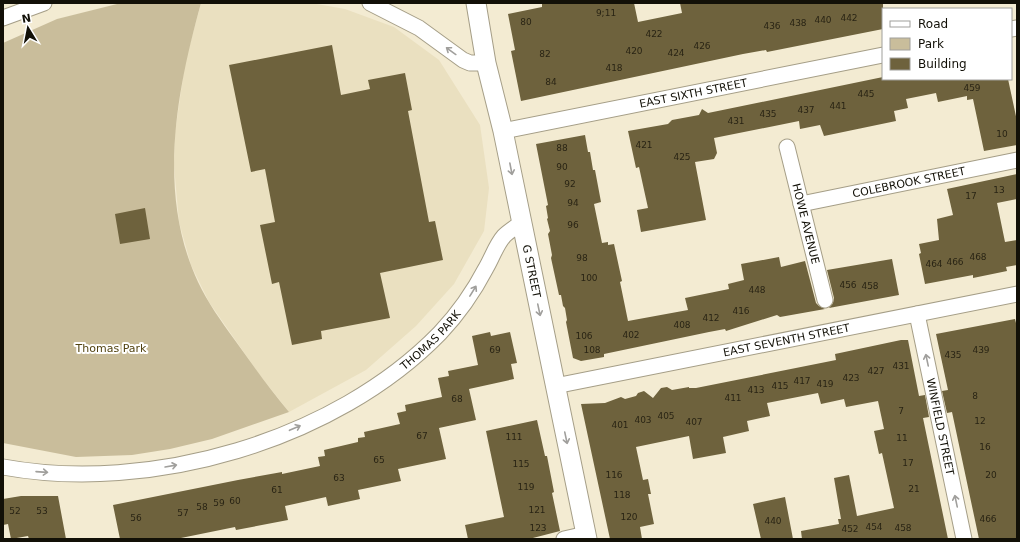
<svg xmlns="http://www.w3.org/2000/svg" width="1020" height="542" font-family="'DejaVu Sans',sans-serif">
<rect width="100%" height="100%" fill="#f3ebd2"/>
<path fill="#eae0c0" d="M201,3H311L345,9L394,27L439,60L480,125L489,188L484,231L454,284L416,326L366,370L289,412L259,374L209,302L191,265L179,222L174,165L175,133L185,63Z"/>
<path fill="#c9bd9b" d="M121,3H201C176,93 157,194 198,282C208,303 221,321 234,339C252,364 269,388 289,412L212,439L170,449L132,455L76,457L3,443V43L57,19Z"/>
<path fill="#6e623d" d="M542,3H634L638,22L682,13L680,3H883V29L767,52L766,50L743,54L521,101L511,51L515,50L508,14L542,7Z
M332,45L341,95L370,89L368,80L405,73L412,110L408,111L429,222L435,221L443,260L380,273L390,318L321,331L322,339L292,345L279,282L272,284L260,225L275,222L265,169L251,172L229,65Z
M883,77V79H1008L1017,121V145L984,151L973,99L967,100V96L938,102L936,93L906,99L908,108L894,111L896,121L824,136L820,125L800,129L799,121L714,138L717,153L714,159L695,162L706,220L641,232L637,210L648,208L639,167L636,168L628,131L668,124L672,120L699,115L702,109L708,113Z
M585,135L588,152H590L593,170H595L601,202L594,204L602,243L608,242V245L614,244L622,281L620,282L628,321L688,310L685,298L729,289L728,284L744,280L741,264L779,257L781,267L805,261L816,303L819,306L825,309L780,317L777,315L726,331L725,329L709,332L604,354V357L581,361L573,358L566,322L567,320L565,308L563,306L561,295H559L551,258L552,255L548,234L550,231L547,219L548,218L546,206L548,205L536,144Z
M1017,174V199L997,203L1005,242L1017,240V265L1006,267L1007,271L973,278V275L925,284L919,254L921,253L919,244L939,240L937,219L953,215L947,189Z
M145,208L150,239L120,244L115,214Z
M892,259L899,295L829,308L833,303L834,298L827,270Z
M1015,319L1017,327V539H979L952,412L947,413L942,391L948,390L936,334Z
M490,332L491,336L510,332L517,363L511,364L514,379L469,389L476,420L439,428L446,459L398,469L401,481L358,490L360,499L328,506L326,497L285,506L288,520L236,530L235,527L176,539H120L113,505L238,480L282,472V474L320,466L318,457L325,456L324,450L358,442V438L365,437L364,432L400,424L397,413L406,411L405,405L442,397L438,378L449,376L448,371L478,365L472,336Z
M901,340H908L919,396L925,395L929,417L923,418L948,539H802L801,531L839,524L838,519H841L834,478L849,475L857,516L894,508L882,453L879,454L874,431L884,429L878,401L846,407L844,399L821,404L818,393L767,403L770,416L747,421L749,431L723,437L726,453L693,459L689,436L636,447L643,480L648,479L651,494H648L654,524L640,527L642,539H610L581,404L605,403L621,397L625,399L636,396L638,393L644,391L653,398L661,388L667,387L672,390L689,387V388H696L836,360L835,354Z
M537,420L545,456H547L554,492L552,493L560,531L529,539H468L465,525L504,517L486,431Z
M21,496H58L66,539H29L28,536L11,539L8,524L3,525V499Z
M785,497L793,539H761L753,504Z"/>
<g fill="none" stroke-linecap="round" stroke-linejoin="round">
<defs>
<g id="minor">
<path d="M370,3L419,28L463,60L470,63H486"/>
<path d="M3,18L44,3"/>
<path d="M1011,29L1017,28"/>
<path id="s1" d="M503,131L883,55"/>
<path id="s2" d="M787,147L825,300"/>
<path id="s3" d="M801,204L1017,160"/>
<path id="s4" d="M917,314L964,539"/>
<path id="s5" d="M555,386L1017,294"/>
<path id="s6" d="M3,467C150,494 335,441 440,333C458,314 474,291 486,268C492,258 496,245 504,236C509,231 516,227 521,223"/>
<path d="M564,539L586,534"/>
</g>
<g id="tertiary">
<path id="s7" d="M476,3L486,63L503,131L587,539"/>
</g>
</defs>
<use href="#minor" stroke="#a59e87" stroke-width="17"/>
<use href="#tertiary" stroke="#a59e87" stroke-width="21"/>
<use href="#minor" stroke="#fff" stroke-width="15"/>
<use href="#tertiary" stroke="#fff" stroke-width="19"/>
</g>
<defs><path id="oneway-shaft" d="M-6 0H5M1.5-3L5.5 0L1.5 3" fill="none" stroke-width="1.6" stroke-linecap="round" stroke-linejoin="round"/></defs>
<g stroke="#a09f9c">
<use href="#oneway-shaft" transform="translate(451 51) rotate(-144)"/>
<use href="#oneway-shaft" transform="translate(511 169) rotate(79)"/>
<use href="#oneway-shaft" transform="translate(473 291) rotate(-58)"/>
<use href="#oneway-shaft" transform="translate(539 310) rotate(78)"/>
<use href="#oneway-shaft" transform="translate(927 360) rotate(-102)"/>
<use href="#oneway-shaft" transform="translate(295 428) rotate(-23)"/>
<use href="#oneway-shaft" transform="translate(566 438) rotate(78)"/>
<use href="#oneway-shaft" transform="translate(171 466) rotate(-10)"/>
<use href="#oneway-shaft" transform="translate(42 472) rotate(4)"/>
<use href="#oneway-shaft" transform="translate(956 501) rotate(-102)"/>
</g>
<g text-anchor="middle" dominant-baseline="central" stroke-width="4" stroke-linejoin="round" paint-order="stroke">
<g font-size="9" fill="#292414">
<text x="606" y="13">9;11</text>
<text x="849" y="18">442</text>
<text x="823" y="20">440</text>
<text x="526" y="22">80</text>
<text x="798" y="23">438</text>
<text x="772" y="26">436</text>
<text x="654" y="34">422</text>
<text x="702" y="46">426</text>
<text x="634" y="51">420</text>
<text x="676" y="53">424</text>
<text x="545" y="54">82</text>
<text x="614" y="68">418</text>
<text x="551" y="82">84</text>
<text x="972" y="88">459</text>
<text x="866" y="94">445</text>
<text x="838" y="106">441</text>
<text x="806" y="110">437</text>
<text x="768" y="114">435</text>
<text x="736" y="121">431</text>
<text x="1002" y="134">10</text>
<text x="644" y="145">421</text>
<text x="562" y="148">88</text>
<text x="682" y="157">425</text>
<text x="562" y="167">90</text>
<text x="570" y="184">92</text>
<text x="999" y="190">13</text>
<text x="971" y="196">17</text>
<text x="573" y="203">94</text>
<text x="573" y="225">96</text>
<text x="978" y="257">468</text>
<text x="582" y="258">98</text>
<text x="955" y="262">466</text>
<text x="934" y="264">464</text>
<text x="589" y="278">100</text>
<text x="848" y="285">456</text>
<text x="870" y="286">458</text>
<text x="757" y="290">448</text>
<text x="741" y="311">416</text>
<text x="711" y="318">412</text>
<text x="682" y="325">408</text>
<text x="631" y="335">402</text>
<text x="584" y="336">106</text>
<text x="495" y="350">69</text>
<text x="592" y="350">108</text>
<text x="981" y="350">439</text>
<text x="953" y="355">435</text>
<text x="901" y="366">431</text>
<text x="876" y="371">427</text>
<text x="851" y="378">423</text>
<text x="802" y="381">417</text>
<text x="825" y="384">419</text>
<text x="780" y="386">415</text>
<text x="756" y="390">413</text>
<text x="975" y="396">8</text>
<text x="733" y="398">411</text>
<text x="457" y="399">68</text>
<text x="901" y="411">7</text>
<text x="666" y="416">405</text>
<text x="643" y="420">403</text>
<text x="980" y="421">12</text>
<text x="694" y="422">407</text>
<text x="620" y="425">401</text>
<text x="422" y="436">67</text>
<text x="514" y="437">111</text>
<text x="902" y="438">11</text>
<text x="985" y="447">16</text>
<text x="379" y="460">65</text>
<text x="908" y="463">17</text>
<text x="521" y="464">115</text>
<text x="614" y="475">116</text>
<text x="991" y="475">20</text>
<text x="339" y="478">63</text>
<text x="526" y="487">119</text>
<text x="914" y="489">21</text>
<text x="277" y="490">61</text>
<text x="622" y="495">118</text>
<text x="235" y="501">60</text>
<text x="219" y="503">59</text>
<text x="202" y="507">58</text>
<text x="537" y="510">121</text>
<text x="15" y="511">52</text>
<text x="42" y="511">53</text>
<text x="183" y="513">57</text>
<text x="629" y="517">120</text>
<text x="136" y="518">56</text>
<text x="988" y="519">466</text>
<text x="773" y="521">440</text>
<text x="874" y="527">454</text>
<text x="538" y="528">123</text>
<text x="903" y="528">458</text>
<text x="850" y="529">452</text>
</g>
<g font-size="11" fill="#121007" stroke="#fff">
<text stroke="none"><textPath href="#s1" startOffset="194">EAST SIXTH STREET</textPath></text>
<text stroke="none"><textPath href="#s3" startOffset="110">COLEBROOK STREET</textPath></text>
<text stroke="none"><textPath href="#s2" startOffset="79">HOWE AVENUE</textPath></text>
<text stroke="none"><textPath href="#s7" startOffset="274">G STREET</textPath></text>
<text stroke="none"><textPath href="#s6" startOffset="462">THOMAS PARK</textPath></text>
<text stroke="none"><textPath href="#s5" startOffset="236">EAST SEVENTH STREET</textPath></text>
<text stroke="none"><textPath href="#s4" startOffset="115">WINFIELD STREET</textPath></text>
</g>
<g font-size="11" fill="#524311" stroke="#fff">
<text x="111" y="348">Thomas Park</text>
</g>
</g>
<rect width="1020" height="542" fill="none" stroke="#121007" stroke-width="8"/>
<rect x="882" y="8" width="130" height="72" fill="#ffffff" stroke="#a09f9c"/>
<rect x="890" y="21" width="20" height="6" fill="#ffffff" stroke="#a09f9c"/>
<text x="918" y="28" font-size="12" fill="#121007">Road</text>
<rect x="890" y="38" width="20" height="12" fill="#c9bd9b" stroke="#a09f9c"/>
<text x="918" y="48" font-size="12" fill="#121007">Park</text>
<rect x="890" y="58" width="20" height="12" fill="#6e623d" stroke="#a09f9c"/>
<text x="918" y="68" font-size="12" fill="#121007">Building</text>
<g transform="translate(28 28) rotate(350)" stroke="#ffffff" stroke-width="3" paint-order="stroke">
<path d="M0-3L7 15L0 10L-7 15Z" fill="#121007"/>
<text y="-6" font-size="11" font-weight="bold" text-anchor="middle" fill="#121007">N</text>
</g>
</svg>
